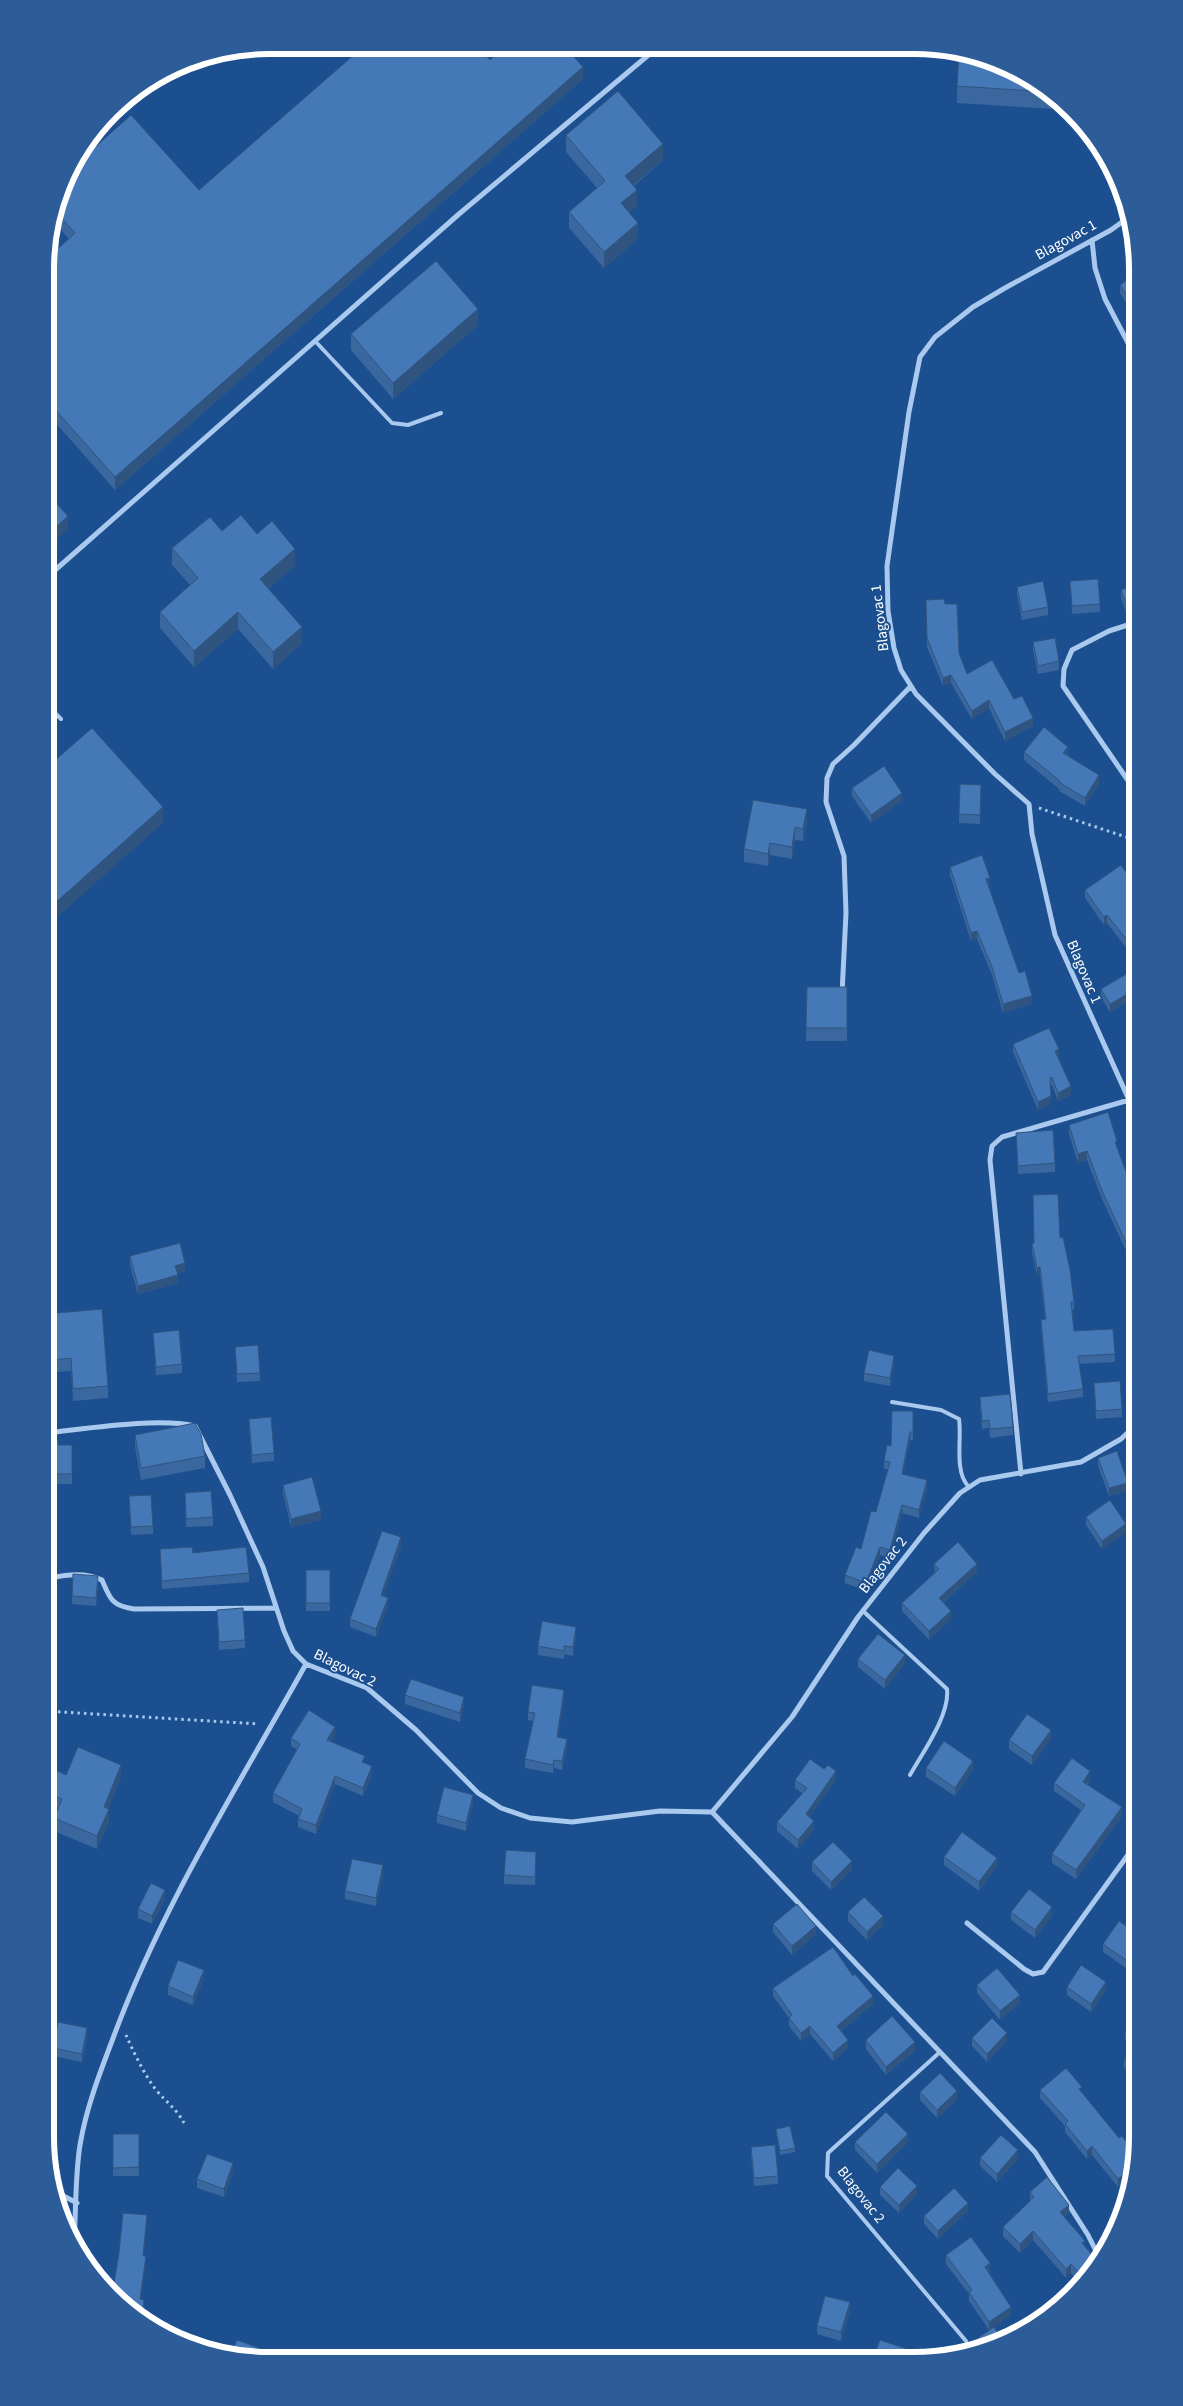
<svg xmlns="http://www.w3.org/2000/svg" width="1183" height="2406" font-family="'Source Sans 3',sans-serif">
<rect width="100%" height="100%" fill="#1b4f8f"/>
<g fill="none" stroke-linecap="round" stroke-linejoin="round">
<path stroke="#a9c9ee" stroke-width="3" stroke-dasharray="2.5 4" stroke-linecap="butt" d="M1039,808L1138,841
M45,1711L259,1724
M126,2035C134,2053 144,2074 156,2090C167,2103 175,2107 184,2123"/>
<path stroke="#a9c9ee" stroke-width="4" d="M89,142L174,68
M315,341L392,423L408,425L441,413
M45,703L61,719
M892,1402L941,1410L959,1419C962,1438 954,1471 968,1486
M863,1611L947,1689C950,1715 923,1752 910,1775
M940,2052L828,2153L827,2176L966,2341"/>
<path stroke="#a9c9ee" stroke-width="5" d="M1129,217L1111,230L1005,288L973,307L935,337L920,357L909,412L887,566L888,611L894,648L901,670L916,694L995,774L1029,804L1032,834L1055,935L1138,1120
M1092,240L1095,268L1105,299L1138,362
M45,579L459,214L658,47
M1137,622L1109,631L1072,650L1064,669L1063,686L1138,795
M842,994L846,913L844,856L826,802L827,778L833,764L854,745L911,686
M45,1433C85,1429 157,1417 195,1426L230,1495L263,1567L284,1631L293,1651L306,1664L367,1688L416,1730L478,1793L501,1808L530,1818L572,1822L660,1811L712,1812L792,1717L858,1617L924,1533L960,1493L980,1480L1081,1462L1121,1439L1138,1423
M1021,1474L990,1160L992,1146L1002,1137L1129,1100
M51,1578C68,1574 86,1572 102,1580C110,1599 112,1606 134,1609L276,1608
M712,1812L1035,2152L1088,2235L1100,2259
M967,1923L1024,1969L1033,1974L1043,1972L1138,1841
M54,2191L77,2203
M74,2244C76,2212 75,2177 80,2145C86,2109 99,2075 112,2041C161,1907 237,1788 306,1664"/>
</g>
<path fill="#3a679d" d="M490,60L583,79L115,490L45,411L46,254L50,256L69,239L54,222L67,172L199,190Z
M1013,68L1062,101L1070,110L957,103V86Z
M566,135L663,160L634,186L637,206L629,212L638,239L604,268L569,228V212L597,188L566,152Z
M1138,272V312L1134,315L1120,293V285Z
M478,325L393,399L351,350V334Z
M222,531L257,534L295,565L268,589L302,643L273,669L238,629L194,667L160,628V612L190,585L172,565V548Z
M1070,581L1100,604V612L1072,614Z
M1138,583L1129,619L1121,598V590Z
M1017,587L1048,607V615L1022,620L1017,595Z
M945,604L959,653L967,674L1014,699L1033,726L1005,741L989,708L972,719L951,683L943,686L927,647L926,608Z
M1138,617L1136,665L1126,639V630L1133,628L1132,619Z
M1033,642L1059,661V670L1038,674L1033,650Z
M1024,752L1068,755L1099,783L1085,806L1059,791V789L1024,760Z
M852,788L902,801L871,823L852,796Z
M981,793L980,824L959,823V814Z
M807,822L803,841L795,840L792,859L770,855L768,866L744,862V849Z
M950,867L990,886L988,887L1019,973L1032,1004L1003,1013L992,975L977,939L971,941L950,875Z
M1138,889V902L1136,903L1135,959L1107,923L1104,925L1085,898V890Z
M1138,979V996L1110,1012L1101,997V989Z
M807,987H847V1041H806Z
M1013,1044L1059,1057L1058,1058L1071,1095L1058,1101L1052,1085L1050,1086L1051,1104L1038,1110L1013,1052Z
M1069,1125L1117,1148L1132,1188L1138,1195V1276L1102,1199L1087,1160L1078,1163L1069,1134Z
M1016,1133L1055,1163V1172L1018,1174Z
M1060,1238L1074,1302V1310H1072L1074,1331L1115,1354V1362L1079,1364L1083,1389V1397L1048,1402L1041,1328V1320L1045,1319L1040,1276H1037L1032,1252V1244Z
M130,1256L185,1271L178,1273V1283L138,1294L130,1265Z
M45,1314L108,1386V1398L73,1401L71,1371L45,1373Z
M153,1333L182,1364V1373L156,1375Z
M235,1347L260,1373V1381L237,1382Z
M894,1364L890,1386L864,1381V1373Z
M1094,1383L1122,1409V1417L1096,1419Z
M980,1397L1013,1427V1435L990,1438L989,1428L982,1429L980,1405Z
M913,1411V1440H910L903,1474L927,1488L919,1518L902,1513L890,1558L880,1555L866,1591L845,1583V1575L861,1549L876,1512L888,1469H884V1461L891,1446Z
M249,1419L274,1453V1461L252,1463L249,1427Z
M135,1435L205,1456V1468L141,1480L135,1447Z
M45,1440L58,1445H72V1484H56L55,1493H45Z
M1098,1458L1128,1491L1109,1496L1098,1466Z
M283,1485L321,1520L291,1527L283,1493Z
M185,1493L213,1517V1526L186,1527Z
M129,1496L153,1526V1534L131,1535Z
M1086,1517L1126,1532L1102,1549L1086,1525Z
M401,1546L383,1596L388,1606L376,1637L350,1627V1619Z
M160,1549L193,1553L249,1573V1582L162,1589Z
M934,1564L977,1572L944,1602L951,1619L929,1640L902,1611V1603L935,1573Z
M306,1570H330V1611H306Z
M1138,1570V1589L1134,1580V1571Z
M98,1585L96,1606L72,1604V1596Z
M217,1610L245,1640V1648L219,1650Z
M576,1635L573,1656L564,1654V1659L538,1655V1646Z
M858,1659L905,1663L885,1689L858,1667Z
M405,1695L464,1705L460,1722L405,1704Z
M564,1698L558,1737L567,1747L562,1770L554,1768L553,1773L525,1768V1759L533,1721L528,1720V1712Z
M335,1735L331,1742L365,1763L372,1775L363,1796L335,1784L316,1834L298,1827V1819L299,1816L273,1802V1793L297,1750L291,1746V1738Z
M1051,1739L1032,1765L1009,1749V1740Z
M1138,1754V1781L1129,1771V1763Z
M926,1768L973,1769L955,1796L926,1777Z
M66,1775L121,1777L108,1809L109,1822L97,1849L54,1831V1818L57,1809L46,1805V1792Z
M836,1779L809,1817L814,1830L798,1849L777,1831V1822L803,1794L795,1788V1780Z
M1090,1779L1087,1785L1122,1816L1076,1879L1052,1863V1854L1081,1810L1054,1791V1783Z
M473,1803L466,1831L437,1823V1815Z
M944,1857L997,1866L979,1891L944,1865Z
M536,1860L535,1885L504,1884V1875Z
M812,1862L852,1869L831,1890L812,1871Z
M383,1874L376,1906L345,1899V1891Z
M165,1898L152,1924L138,1918V1909Z
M848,1912L883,1925L867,1940L848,1921Z
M1011,1912L1052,1916L1035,1938L1011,1920Z
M773,1924L816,1934L792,1955L773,1932Z
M1138,1934V1952L1126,1968L1103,1952V1944Z
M853,1976L873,2004L841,2031L848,2048L833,2061L810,2034L801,2041L789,2026V2018L773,1996V1988Z
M204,1978L193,2005L168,1995V1986Z
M977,1985L1020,2003L1000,2020L977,1993Z
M1067,1987L1106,1990L1091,2012L1067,1995Z
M1138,2013V2078L1124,2068V2060L1135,2047L1125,2040V2032Z
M87,2037L82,2062L53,2056V2048Z
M972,2038L1007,2041L987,2062L972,2046Z
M866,2040L915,2051L886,2075L866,2049Z
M1040,2090L1082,2093L1119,2138L1137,2155L1132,2176L1118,2187L1092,2155L1087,2159L1065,2132V2126L1040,2098Z
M920,2092L957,2100L937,2118L920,2100Z
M776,2129L795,2148V2152L780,2155L776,2133Z
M113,2134H139V2176H113Z
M855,2142H908L877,2173L855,2150Z
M751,2147L778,2176V2184L754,2186L751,2155Z
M980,2158L1018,2159L997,2182L980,2166Z
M233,2172L224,2197L197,2188V2179Z
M880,2187L917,2194L899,2213L880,2195Z
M1030,2192L1069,2213L1064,2217L1085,2246L1092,2274L1081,2284L1071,2273L1066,2278L1033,2240L1020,2253L1003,2236V2227L1030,2201Z
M968,2211L938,2239L924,2224V2216Z
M946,2255L990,2271L988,2273L1011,2315L989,2330L969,2301V2294L946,2264Z
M850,2311L841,2341L817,2334V2326Z
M978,2338L1001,2342L986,2349L982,2350L978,2342Z"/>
<path fill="#305480" d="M583,67V79L115,490V477Z
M663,144V160L625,192V176Z
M637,190V206L621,219V203Z
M638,223V239L604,268V252Z
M1138,304V312L1134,315V306Z
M478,309V325L393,399V383Z
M68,516V529L45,549V537Z
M295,549V565L260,596V579Z
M1138,608V617L1129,619V611Z
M238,612V629L194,667V651Z
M302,627V643L273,669V652Z
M1136,656H1138V664L1136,665Z
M951,675V683L943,686V678Z
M48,695V712L45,714V697Z
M989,700V708L972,719V711Z
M1033,718V726L1005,741V732Z
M1068,747V755L1063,761V753Z
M1099,775V783L1085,806V798Z
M902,793V801L871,823V815Z
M163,807V823L45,928V912Z
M807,809V822L803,841V829Z
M795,827V840L792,859V847Z
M770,843V855L768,866V854Z
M990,878V886L986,888V879Z
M1138,894V902L1132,906V898Z
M1107,915V923L1104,925V917Z
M977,931V939L971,941V933Z
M1138,948V956L1135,959V950Z
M1138,988V996L1110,1012V1004Z
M1032,996V1004L1003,1013V1004Z
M1059,1049V1057L1055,1059V1051Z
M1071,1086V1095L1058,1101V1093Z
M1051,1096V1104L1038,1110V1102Z
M1087,1151V1160L1078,1163V1154Z
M185,1263V1271L175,1274V1266Z
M1040,1267V1276H1037V1268Z
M178,1275V1283L138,1294V1286Z
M894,1356V1364L890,1386V1378Z
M910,1432V1440L902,1481V1474Z
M927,1480V1488L919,1518V1510Z
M1128,1483V1491L1109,1496V1488Z
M902,1505V1513L890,1558V1550Z
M321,1511V1520L291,1527V1519Z
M1126,1524V1532L1102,1549V1541Z
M401,1537V1546L381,1603V1595Z
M880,1547V1555L866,1591V1583Z
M977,1564V1572L939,1606V1598Z
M388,1598V1606L376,1637V1629Z
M951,1611V1619L929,1640V1631Z
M576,1627V1635L573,1656V1647Z
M905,1655V1663L885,1689V1680Z
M564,1690V1698L557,1745V1737Z
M464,1697V1705L460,1722V1713Z
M335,1727V1735L327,1749V1740Z
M1051,1730V1739L1032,1765V1756Z
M567,1739V1747L562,1770V1761Z
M554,1760V1768L553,1773V1765Z
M973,1761V1769L955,1796V1788Z
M121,1765V1777L104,1820V1807Z
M372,1766V1775L363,1796V1788Z
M836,1771V1779L806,1822V1814Z
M1090,1771V1779L1083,1790V1782Z
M335,1776V1784L316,1834V1825Z
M473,1795V1803L466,1831V1823Z
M1122,1807V1816L1076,1879V1870Z
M109,1809V1822L97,1849V1836Z
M814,1821V1830L798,1849V1840Z
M997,1858V1866L979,1891V1882Z
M852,1861V1869L831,1890V1882Z
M383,1865V1874L376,1906V1898Z
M165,1890V1898L152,1924V1916Z
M1052,1907V1916L1035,1938V1930Z
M883,1916V1925L867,1940V1932Z
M816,1926V1934L792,1955V1946Z
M1138,1944V1952L1126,1968V1960Z
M204,1970V1978L193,2005V1997Z
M1106,1982V1990L1091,2012V2004Z
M1020,1995V2003L1000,2020V2011Z
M873,1996V2004L837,2034V2026Z
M810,2026V2034L801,2041V2033Z
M87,2028V2037L82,2062V2054Z
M1007,2033V2041L987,2062V2054Z
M848,2040V2048L833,2061V2053Z
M915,2042V2051L886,2075V2067Z
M957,2091V2100L937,2118V2110Z
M908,2134V2142L877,2173V2164Z
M1092,2146V2155L1087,2159V2151Z
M1018,2150V2159L997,2182V2174Z
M233,2163V2172L224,2197V2189Z
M1134,2166L1132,2176L1118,2187V2179Z
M917,2186V2194L899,2213V2205Z
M968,2203V2211L938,2239V2231Z
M1069,2205V2213L1060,2221V2212Z
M147,2215V2224L143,2264V2256Z
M1033,2231V2240L1020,2253V2244Z
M146,2256V2265L140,2308V2299Z
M990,2263V2271L985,2276V2267Z
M1071,2264V2273L1066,2278V2269Z
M144,2300V2308L143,2319L142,2318Z
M850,2302V2311L841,2341V2332Z
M1011,2307V2315L989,2330V2322Z
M1001,2339V2342L985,2349Z
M259,2348V2356L258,2359H255Z
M907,2349V2357L906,2361H903Z"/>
<path fill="#4478b7" stroke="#305480" d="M364,46H478L490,60L505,46L565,47L583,67L115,477L45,398L46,254V252L50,256L75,233L57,213L67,172L131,115L199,190Z
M959,53H970L1013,68L1049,92L957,86Z
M618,91L663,144L625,176L637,190L621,203L638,223L604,252L569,212L605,181L566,135Z
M436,261L478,309L393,383L351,334Z
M1138,272V304L1134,306L1120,285Z
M45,491L68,516L45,537Z
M241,515L257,534L272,521L295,549L260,579L302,627L273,652L238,612L194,651L160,612L198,578L172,548L210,517L222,531Z
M1098,579L1100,604L1072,606L1070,581Z
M1043,581L1048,607L1022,612L1017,587Z
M1138,583V608L1129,611L1121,590Z
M944,599L945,604H957L959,653L967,674L992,660L1014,699L1022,696L1033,718L1005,732L989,700L972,711L951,675L943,678L927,638L926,600Z
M1138,617V656H1136L1126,630L1135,627L1132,619Z
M1055,638L1059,661L1038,666L1033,642Z
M1044,727L1068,747L1063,753L1099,775L1085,798L1059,782L1060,781L1024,752Z
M92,728L163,807L45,912V769Z
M884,766L902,793L871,815L852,788Z
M960,784L981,785L980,815L959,814Z
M753,800L807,809L803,829L795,827L792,847L770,843L768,854L744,849Z
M982,855L990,878L986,879L1019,973L1025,971L1032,996L1003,1004L992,967L977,931L971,933L950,867Z
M1121,865L1138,889V894L1132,898L1138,906V948L1135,950L1107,915L1104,917L1085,890Z
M1133,970L1138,979V988L1110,1004L1101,989Z
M807,987H847V1028H806Z
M1049,1028L1059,1049L1055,1051L1071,1086L1058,1093L1052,1077L1050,1078L1051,1096L1038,1102L1013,1044Z
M1108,1112L1117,1141L1115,1142L1132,1188L1134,1187L1138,1195V1268L1102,1191L1087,1151L1078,1154L1069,1125Z
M1053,1130L1055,1163L1018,1166L1016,1133Z
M1058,1194L1060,1238L1063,1237L1070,1270L1074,1302H1071L1074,1331L1113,1329L1115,1354L1078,1356L1083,1389L1048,1394L1041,1320L1046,1319L1040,1267L1037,1268L1032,1244L1034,1243L1033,1195Z
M180,1243L185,1263L175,1266L178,1275L138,1286L130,1256Z
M102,1309L108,1386L73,1389L71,1358L45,1361V1314Z
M179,1330L182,1364L156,1367L153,1333Z
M258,1345L260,1373L237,1374L235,1347Z
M869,1350L894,1356L890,1378L864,1373Z
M1120,1381L1122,1409L1096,1411L1094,1383Z
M1010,1394L1013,1427L990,1429L989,1420L982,1421L980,1397Z
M892,1411H913V1432H910L902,1474L927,1480L919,1510L902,1505L890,1550L880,1547L866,1583L845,1575L856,1547L861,1549L871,1511L876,1512L890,1462L884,1461L887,1445L891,1446Z
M271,1417L274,1453L252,1455L249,1419Z
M195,1423L201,1434L205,1456L141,1468L135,1435Z
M45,1440H58V1445H72V1474H56L55,1483H45Z
M1117,1451L1128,1483L1109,1488L1098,1458Z
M312,1477L321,1511L291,1519L283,1485Z
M211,1491L213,1517L186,1519L185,1493Z
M151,1495L153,1526L131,1527L129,1496Z
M1110,1500L1126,1524L1102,1541L1086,1517Z
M382,1531L401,1537L381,1595L388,1598L376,1629L350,1619Z
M958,1542L977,1564L939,1598L951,1611L929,1631L902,1603L939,1569L934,1564Z
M192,1547L193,1553L246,1547L249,1573L162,1581L160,1549Z
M306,1570H330V1603H306Z
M1138,1570V1580L1134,1571Z
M73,1574L98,1576L96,1598L72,1596Z
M243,1608L245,1640L219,1642L217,1610Z
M542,1621L576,1627L573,1647L564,1646V1651L538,1646Z
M878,1634L905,1655L885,1680L858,1659Z
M411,1679L464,1697L460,1713L405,1695Z
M532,1685L564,1690L557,1737L567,1739L562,1761L554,1760L553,1765L525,1759L535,1713L528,1712Z
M309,1710L335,1727L327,1740L365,1756L362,1762L372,1766L363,1788L335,1776L316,1825L298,1819L302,1809L273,1793L300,1744L291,1738Z
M1027,1714L1051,1730L1032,1756L1009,1740Z
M944,1741L973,1761L955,1788L926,1768Z
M78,1747L121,1765L104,1807L109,1809L97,1836L54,1818L62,1799L46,1792L55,1770L66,1775Z
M1138,1754V1772L1129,1763Z
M1072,1758L1090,1771L1083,1782L1122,1807L1076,1870L1052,1854L1085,1805L1054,1783Z
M810,1759L824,1769L828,1765L836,1771L806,1814L814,1821L798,1840L777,1822L807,1788L795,1780Z
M444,1787L473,1795L466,1823L437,1815Z
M962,1832L997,1858L979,1882L944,1857Z
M833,1842L852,1861L831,1882L812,1862Z
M506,1850L536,1852L535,1877L504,1875Z
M352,1859L383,1865L376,1898L345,1891Z
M151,1883L165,1890L152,1916L138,1909Z
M1029,1889L1052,1907L1035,1930L1011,1912Z
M864,1897L883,1916L867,1932L848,1912Z
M797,1904L816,1926L792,1946L773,1924Z
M1119,1921L1138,1934V1944L1126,1960L1103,1944Z
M833,1947L853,1976L855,1974L873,1996L837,2026L848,2040L833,2053L810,2026L801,2033L789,2018L792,2015L773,1988Z
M178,1960L204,1970L193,1997L168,1986Z
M1081,1965L1106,1982L1091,2004L1067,1987Z
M997,1968L1020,1995L1000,2011L977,1985Z
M1138,2013V2040L1125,2032Z
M892,2016L915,2042L886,2067L866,2040Z
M992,2018L1007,2033L987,2054L972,2038Z
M58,2022L87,2028L82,2054L53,2048Z
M1136,2045L1138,2046V2070L1124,2060Z
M1066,2068L1082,2087L1079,2089L1119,2138L1122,2136L1137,2155L1134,2166L1118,2179L1092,2146L1087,2151L1065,2124L1068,2121L1040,2090Z
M940,2073L957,2091L937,2110L920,2092Z
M886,2112L908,2134L877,2164L855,2142Z
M790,2126L795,2148L780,2151L776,2129Z
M113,2134H139V2167L113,2168Z
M1001,2135L1018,2150L997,2174L980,2158Z
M775,2145L778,2176L754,2178L751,2147Z
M207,2154L233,2163L224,2189L197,2179Z
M898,2168L917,2186L899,2205L880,2187Z
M1047,2177L1069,2205L1060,2212L1085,2241L1082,2243L1098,2262L1092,2274L1085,2280L1071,2264L1066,2269L1033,2231L1020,2244L1003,2227L1034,2197L1030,2192Z
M954,2188L968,2203L938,2231L924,2216Z
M123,2213L147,2215L143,2256H146L140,2299L144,2300L142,2318L121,2306L112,2295L119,2253Z
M971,2237L990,2263L985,2267L1011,2307L989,2322L969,2292L972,2290L946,2255Z
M825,2296L850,2302L841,2332L817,2326Z
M994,2327L1001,2339L985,2349L978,2338Z
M237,2340L259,2348L255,2359H239L230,2357Z
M880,2340L907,2349L903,2361H872Z"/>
<g text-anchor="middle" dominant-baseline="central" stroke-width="4" stroke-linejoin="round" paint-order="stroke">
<g font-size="15" fill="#fff" stroke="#1b4f8f">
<text transform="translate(1066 240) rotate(-29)">Blagovac 1</text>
<text transform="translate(880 618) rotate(-97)">Blagovac 1</text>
<text transform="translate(1084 972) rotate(67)">Blagovac 1</text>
<text transform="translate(883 1565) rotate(-52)">Blagovac 2</text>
<text transform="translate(345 1668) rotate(26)">Blagovac 2</text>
<text transform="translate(861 2195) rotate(52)">Blagovac 2</text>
</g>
</g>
<path d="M0 0H1183V2406H0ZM269 54H914A215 215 0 0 1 1129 269V2137A215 215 0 0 1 914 2352H269A215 215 0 0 1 54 2137V269A215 215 0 0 1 269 54Z" fill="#2d5d98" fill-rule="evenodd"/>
<path fill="none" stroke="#fff" stroke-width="6" d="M269 54H914A215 215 0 0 1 1129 269V2137A215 215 0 0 1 914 2352H269A215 215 0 0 1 54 2137V269A215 215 0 0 1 269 54Z"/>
</svg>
